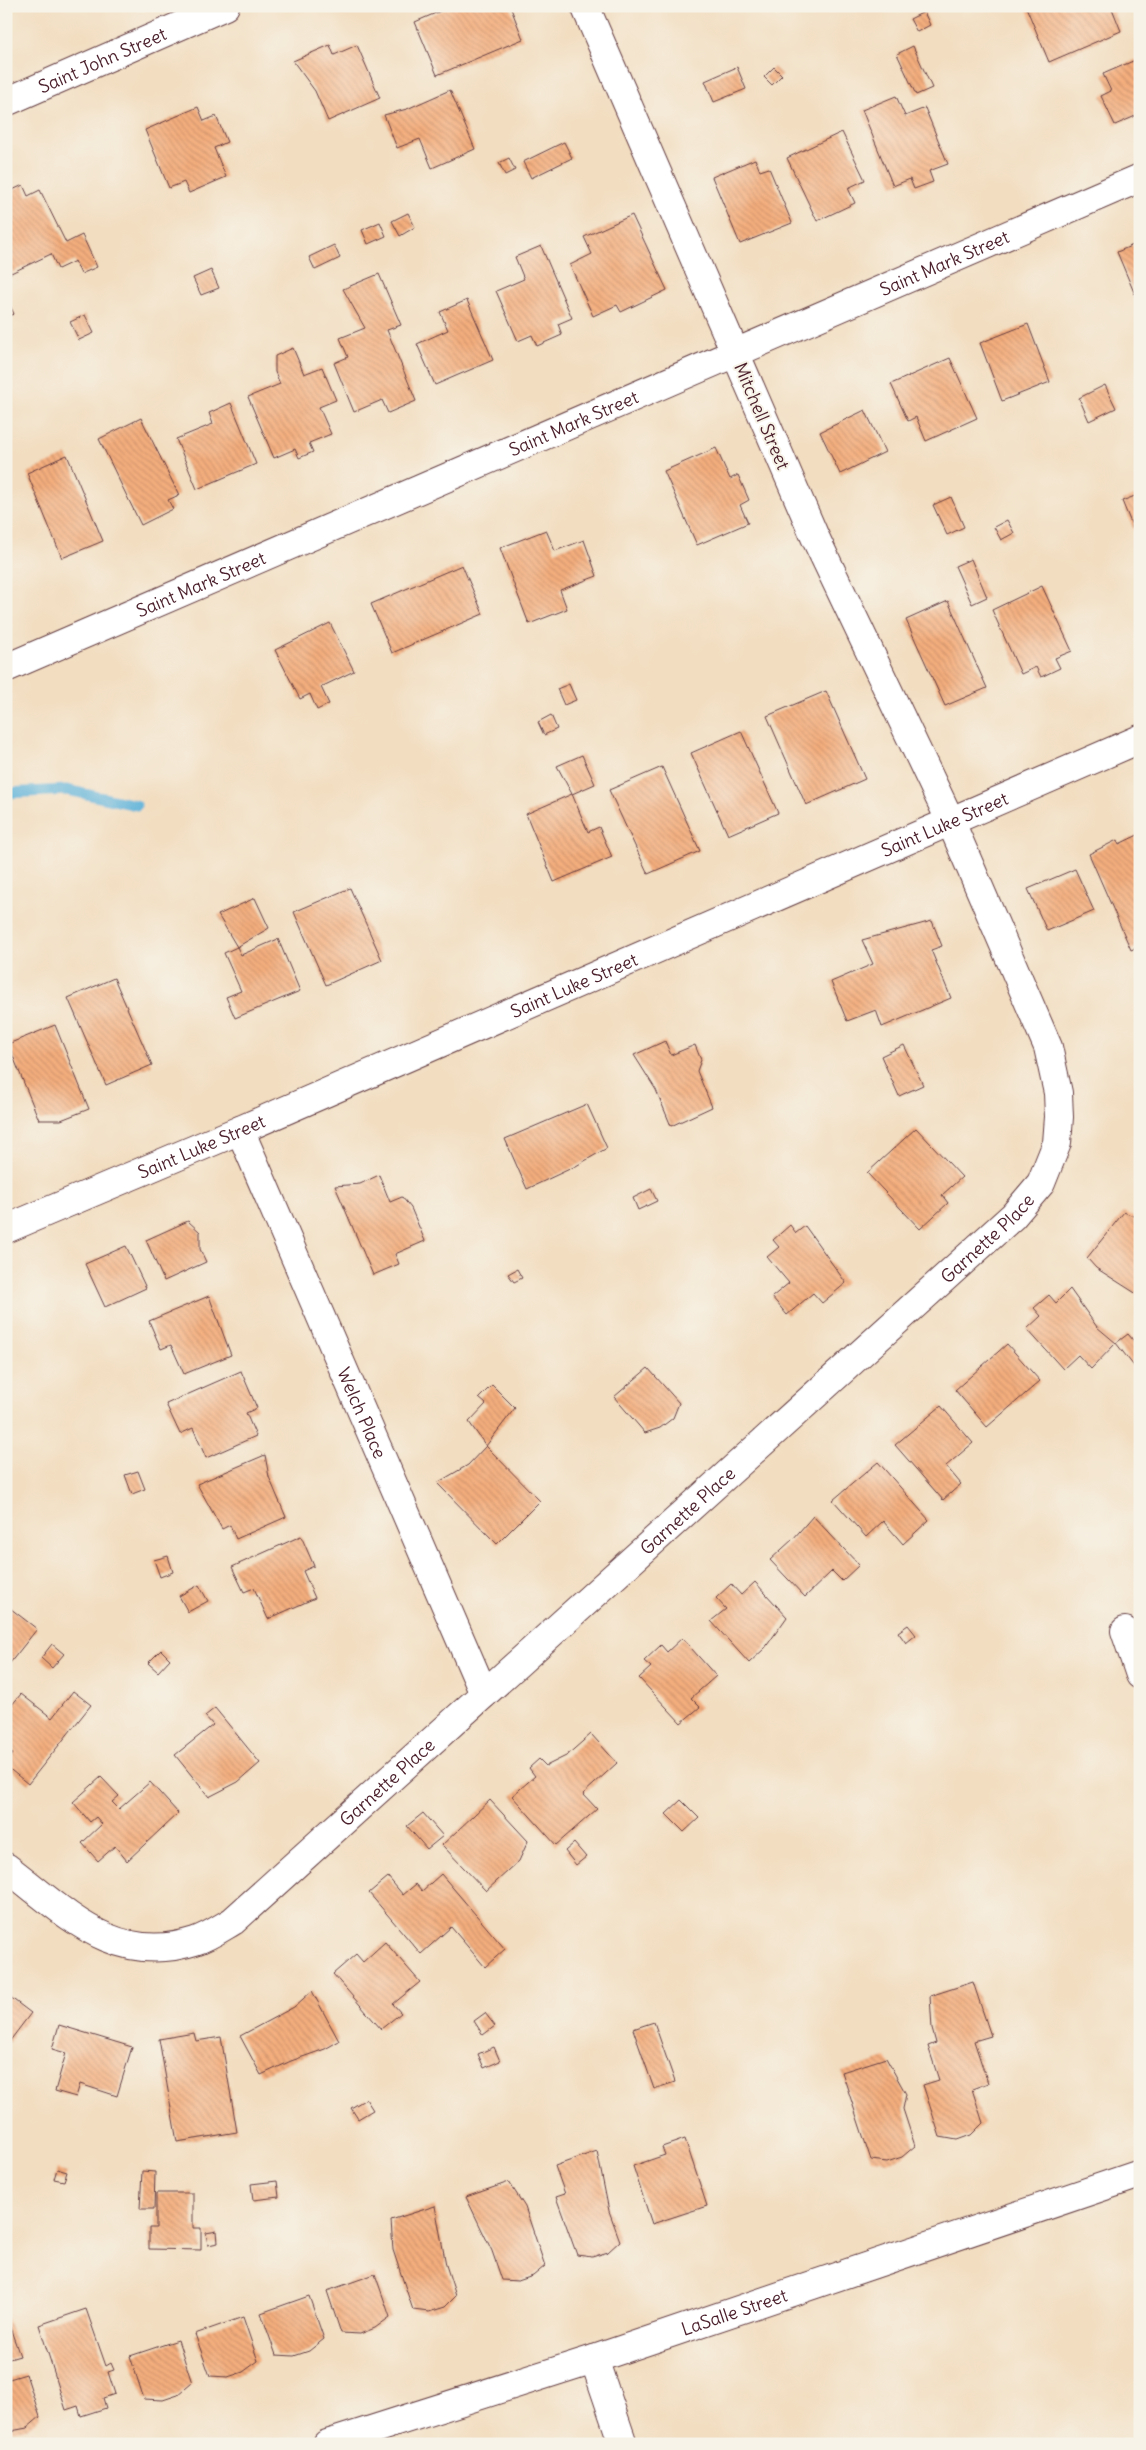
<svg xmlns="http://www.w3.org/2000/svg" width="1146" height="2450" font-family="Delius,sans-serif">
<defs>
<pattern id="building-back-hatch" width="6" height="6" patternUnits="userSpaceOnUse" patternTransform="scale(1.25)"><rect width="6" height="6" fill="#f5af7e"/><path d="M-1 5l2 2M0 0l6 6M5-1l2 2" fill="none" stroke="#c88e67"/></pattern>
</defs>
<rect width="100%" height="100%" fill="#f7f3e8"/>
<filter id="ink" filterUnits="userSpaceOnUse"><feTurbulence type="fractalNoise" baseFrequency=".02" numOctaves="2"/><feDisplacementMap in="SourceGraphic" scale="10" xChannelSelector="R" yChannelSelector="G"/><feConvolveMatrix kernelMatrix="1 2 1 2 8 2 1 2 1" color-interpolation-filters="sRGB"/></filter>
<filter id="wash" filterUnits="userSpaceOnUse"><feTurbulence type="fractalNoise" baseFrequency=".0096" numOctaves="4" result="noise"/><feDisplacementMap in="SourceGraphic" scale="20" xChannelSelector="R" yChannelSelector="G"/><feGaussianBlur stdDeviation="1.12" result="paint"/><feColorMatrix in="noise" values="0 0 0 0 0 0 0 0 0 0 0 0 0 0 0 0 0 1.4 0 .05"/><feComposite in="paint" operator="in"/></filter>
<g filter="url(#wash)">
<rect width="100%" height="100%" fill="#f2ddc0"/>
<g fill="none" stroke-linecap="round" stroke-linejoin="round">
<path stroke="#5eb2d9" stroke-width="11" d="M6,793L67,790L136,805"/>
</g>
<g id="blocks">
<path fill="url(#building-back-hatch)" d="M452,6H510L523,39L437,75L415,22Z
M1111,6L1121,31L1049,62L1026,7Z
M924,12L930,25L917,32L910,19Z
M330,45L334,55L357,45L380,98L328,121L315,91L293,61Z
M913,46L932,88L916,95L897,54Z
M1140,58V114L1115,125L1101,96L1111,91L1103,74Z
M737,67L746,89L714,102L705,81Z
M774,67L782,75L772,85L764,77Z
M450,90L475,149L432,168L420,139L397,148L384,115L407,109Z
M896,96L905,116L925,108L948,164L929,171L933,182L914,189L910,179L893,186L862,110Z
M198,107L204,121L216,116L227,142L214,148L226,177L189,193L184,182L169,188L145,130Z
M842,132L865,180L848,188L855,203L817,221L787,158Z
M564,142L572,158L531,178L523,162Z
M509,158L515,170L505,175L499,163Z
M755,159L760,171L769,168L792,223L740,244L712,177Z
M23,185L28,196L40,190L66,243L82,235L97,267L81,274L75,261L58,269L51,254L11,273L6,263V193Z
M408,213L415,227L400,236L392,221Z
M632,215L667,290L621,312L617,305L593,316L570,265L592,254L584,237Z
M380,222L386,236L368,244L362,230Z
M1140,242V296L1136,297L1117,252Z
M334,245L340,258L315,270L309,257Z
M541,246L572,318L558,324L562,335L537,346L532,335L518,341L496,291L524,279L515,257Z
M211,270L219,288L201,295L193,278Z
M379,274L401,325L387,330L416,401L388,413L382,400L354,412L334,363L348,357L340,338L365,328L343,289Z
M6,297L14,314L6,317Z
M467,300L493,360L435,385L417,344L448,330L440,312Z
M85,315L94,333L79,340L70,322Z
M1028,324L1050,382L1002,401L980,343Z
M293,348L304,374L322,367L336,400L319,407L331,434L309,443L313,452L299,458L295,449L274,458L248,397L280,384L275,372V356Z
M950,358L977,418L926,441L916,417L908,421L891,384Z
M1105,385L1116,408L1089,421L1079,398Z
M231,403L256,464L197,489L176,439L213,424L209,413Z
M865,410L885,452L840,474L820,432Z
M141,418L179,495L168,500L173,509L141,525L99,439Z
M716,448L730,479L738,475L749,500L740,505L748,523L697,545L664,471Z
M67,455L103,541L62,558L27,473Z
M1140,494V545L1122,501Z
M951,497L964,527L947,535L933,505Z
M1007,520L1014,533L1001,540L994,527Z
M546,530L555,551L584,540L597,576L560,590L567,609L529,624L500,548Z
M971,559L987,597L972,604L955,566Z
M462,565L483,614L392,653L371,604Z
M1042,586L1072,651L1055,658L1060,668L1041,677L1036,667L1021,674L992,610Z
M948,601L987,688L945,706L906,620Z
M330,623L354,671L321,687L329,704L317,710L310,694L300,699L275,650Z
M569,684L576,700L564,705L557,689Z
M826,691L865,779L806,805L767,716Z
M551,715L557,729L544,735L538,722Z
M741,731L778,813L728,835L691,753Z
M582,755L595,784L572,794L557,766Z
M662,767L700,851L648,874L609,790Z
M572,794L588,832L599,827L612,857L554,882L526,814Z
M1140,834V946L1131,950L1089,854L1117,840L1119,844Z
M1075,869L1094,911L1047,931L1028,889Z
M350,888L382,960L326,985L294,912Z
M255,898L269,928L237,947L218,915Z
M932,921L942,946L931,950L951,998L882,1027L876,1010L847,1021L831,982L873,964L862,940Z
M278,939L300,991L235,1018L226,997L241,991L224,953L237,947L241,955Z
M114,978L152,1065L106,1085L68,998Z
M55,1025L89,1109L61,1120H39L8,1044Z
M665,1041L671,1055L695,1045L701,1060L697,1071L712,1107L671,1126L656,1090L634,1055Z
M904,1045L923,1085L899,1096L881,1056Z
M587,1104L607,1148L576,1166L527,1189L505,1139Z
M916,1128L962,1177L942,1195L948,1203L920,1229L867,1173Z
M379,1175L390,1202L402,1197L411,1208L425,1241L395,1254L399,1264L373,1275L335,1186L360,1184Z
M651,1189L657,1201L638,1210L633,1198Z
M1124,1212L1140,1219V1296L1096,1268L1087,1258Z
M188,1221L200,1232V1249L206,1262L164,1281L146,1240Z
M790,1225L796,1233L805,1226L846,1283L822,1303L813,1293L787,1315L772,1297L789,1283L767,1257L779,1247L773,1240Z
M126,1246L146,1288L105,1307L85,1264Z
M517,1269L522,1278L514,1282L508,1274Z
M1070,1289L1097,1327L1116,1343L1091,1369L1078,1355L1063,1369L1027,1329L1041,1316L1034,1308L1049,1295L1056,1303Z
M209,1296L231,1355L184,1374L171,1345L161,1349L149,1321Z
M1128,1334L1140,1348V1368L1137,1370L1116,1343Z
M1007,1344L1040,1381L987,1427L955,1390Z
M648,1368L679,1403L673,1418L660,1428L645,1433L614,1397Z
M241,1371L257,1408L246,1413L256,1436L206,1458L193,1428L180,1434L166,1404Z
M492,1385L515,1408L486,1446L469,1422L486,1404L479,1398Z
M941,1406L973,1443L946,1466L961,1484L943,1500L895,1445Z
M486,1446L540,1501L497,1544L437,1483L468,1465Z
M265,1455L269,1477L286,1517L236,1539L230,1525L222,1529L197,1484Z
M878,1462L929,1520L903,1544L883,1521L866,1537L833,1500Z
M138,1471L145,1489L132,1494L125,1475Z
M813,1516L859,1565L842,1581L832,1571L805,1597L770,1560L793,1539Z
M301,1536L314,1566L303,1571L315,1598L268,1619L254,1588L244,1592L232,1567Z
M168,1556L173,1572L160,1577L154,1560Z
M755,1582L787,1617L765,1648L749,1663L711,1621L726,1609L716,1598L731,1584L741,1595Z
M199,1585L208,1601L188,1612L179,1596Z
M6,1605L37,1629L6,1668Z
M908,1625L916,1635L906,1643L898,1632Z
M682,1638L716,1676L691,1698L700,1707L681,1723L639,1678L651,1667L644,1661L661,1645L667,1652Z
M52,1644L64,1654L52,1668L41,1658Z
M161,1650L170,1659L158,1672L148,1663Z
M73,1691L91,1705L28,1784L6,1766V1763L13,1754L6,1749V1712L21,1694L52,1718Z
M215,1708L260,1763L238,1782L209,1797L175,1755L213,1725L205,1716Z
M591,1734L617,1763L583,1794L597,1809L556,1845L512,1796L535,1776L529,1768L539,1759L546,1766L566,1756Z
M101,1777L119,1796L112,1802L119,1809L150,1782L178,1813L127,1861L115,1846L98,1861L82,1843L102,1824L96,1817L90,1822L73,1802Z
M490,1800L528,1841L519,1861L486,1891L442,1845Z
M681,1800L699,1818L684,1832L666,1814Z
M423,1813L443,1836L427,1849L407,1826Z
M574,1843L586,1857L576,1865L565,1851Z
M441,1874L505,1949L485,1967L451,1927L421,1954L369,1893L388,1877L403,1895L416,1884L422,1891Z
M385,1942L420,1982L393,2004L401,2013L381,2029L333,1974L356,1954L363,1962Z
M973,1982L991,2036L974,2041L988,2083L972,2089L983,2123L971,2135L957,2140L940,2137L923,2085L939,2080L928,2046L936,2043L932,2029L930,1996Z
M312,1991L339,2041L325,2049L291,2061L261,2075L240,2036L294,2007Z
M6,1994L31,2013L6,2046Z
M485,2013L495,2026L483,2035L474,2021Z
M654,2022L675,2082L654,2089L633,2029Z
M59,2025L132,2047L117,2096L80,2084L76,2097L55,2091L66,2053L52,2049Z
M194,2033L196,2041L221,2037L237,2132L177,2142L159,2039Z
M494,2047L500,2061L484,2068L478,2054Z
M886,2058L906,2094L903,2109L915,2146L902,2157L887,2162L871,2160L842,2072Z
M366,2099L373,2110L358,2119L351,2108Z
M685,2139L707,2206L652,2224L633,2166L665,2155L662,2147Z
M597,2151L609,2211L620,2241L608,2252L592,2257L577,2255L556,2197L565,2194L555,2166Z
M57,2169L67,2172L64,2181L54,2179Z
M142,2171L155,2172L154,2209H140Z
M277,2181L279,2197L253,2200L251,2184Z
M509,2182L525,2207L545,2266L533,2276L518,2281L502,2280L492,2251L466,2197Z
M156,2193H193V2228H201V2250L149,2249V2228H156Z
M435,2206L446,2265L456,2296L445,2307L429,2312L413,2310L393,2250L391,2220Z
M217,2231L218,2243L208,2245L206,2233Z
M375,2274L390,2317L375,2328L360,2334L341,2333L327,2291Z
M309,2296L324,2339L309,2351L294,2356L276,2355L261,2313Z
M86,2309L106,2366L111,2363L114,2370L108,2372L115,2394L103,2398L106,2408L81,2416L78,2406L66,2410L39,2325Z
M6,2316L20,2356L6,2360Z
M243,2317L258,2361L243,2372L228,2377L210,2376L195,2334Z
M178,2340L192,2383L178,2395L163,2400L144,2399L130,2356Z
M26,2374L40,2417L27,2428L6,2432V2380Z"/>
</g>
</g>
<g filter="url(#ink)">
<use href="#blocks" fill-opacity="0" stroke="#633c41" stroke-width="1"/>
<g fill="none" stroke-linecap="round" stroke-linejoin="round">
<defs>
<g id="street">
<path id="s1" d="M6,102L225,6"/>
<path id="s2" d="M6,668L1140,178"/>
<path id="s3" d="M240,1130L484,1694"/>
<path id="s4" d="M6,1229L240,1130L1140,739"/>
<path d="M1125,1631L1140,1675"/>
<path id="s5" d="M6,1867C66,1912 114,1967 195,1941C208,1937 221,1928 233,1921L1013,1216L1041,1183L1057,1143L1059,1117L1058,1093L1048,1047L950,820L815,537L585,6"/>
<path d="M594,2359L623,2444"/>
</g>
<g id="secondary">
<path id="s6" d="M327,2444L594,2359L1140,2174"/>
</g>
</defs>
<use href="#street" stroke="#633c41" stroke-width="30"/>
<use href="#secondary" stroke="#633c41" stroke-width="30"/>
<use href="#street" stroke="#fff" stroke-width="28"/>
<use href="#secondary" stroke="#fff" stroke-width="28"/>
</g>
</g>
<g text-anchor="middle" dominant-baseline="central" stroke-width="4" stroke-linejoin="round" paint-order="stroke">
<g font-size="18" fill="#4a1f2b" stroke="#f7f3e8">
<text stroke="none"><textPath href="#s1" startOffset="105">Saint John Street</textPath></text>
<text stroke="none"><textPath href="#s2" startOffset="1022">Saint Mark Street</textPath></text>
<text transform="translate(762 416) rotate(67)">Mitchell Street</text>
<text stroke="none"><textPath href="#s2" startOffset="618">Saint Mark Street</textPath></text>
<text stroke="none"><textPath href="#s2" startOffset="212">Saint Mark Street</textPath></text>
<text stroke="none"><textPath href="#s4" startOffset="1022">Saint Luke Street</textPath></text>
<text stroke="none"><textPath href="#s4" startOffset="618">Saint Luke Street</textPath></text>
<text stroke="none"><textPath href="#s4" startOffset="212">Saint Luke Street</textPath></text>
<text stroke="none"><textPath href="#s5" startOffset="1274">Garnette Place</textPath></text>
<text stroke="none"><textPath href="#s3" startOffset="308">Welch Place</textPath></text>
<text stroke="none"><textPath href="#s5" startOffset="869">Garnette Place</textPath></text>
<text stroke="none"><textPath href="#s5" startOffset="464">Garnette Place</textPath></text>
<text stroke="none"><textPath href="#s6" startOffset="428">LaSalle Street</textPath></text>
</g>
</g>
<rect width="1146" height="2450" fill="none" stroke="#f7f3e8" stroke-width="25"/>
</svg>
